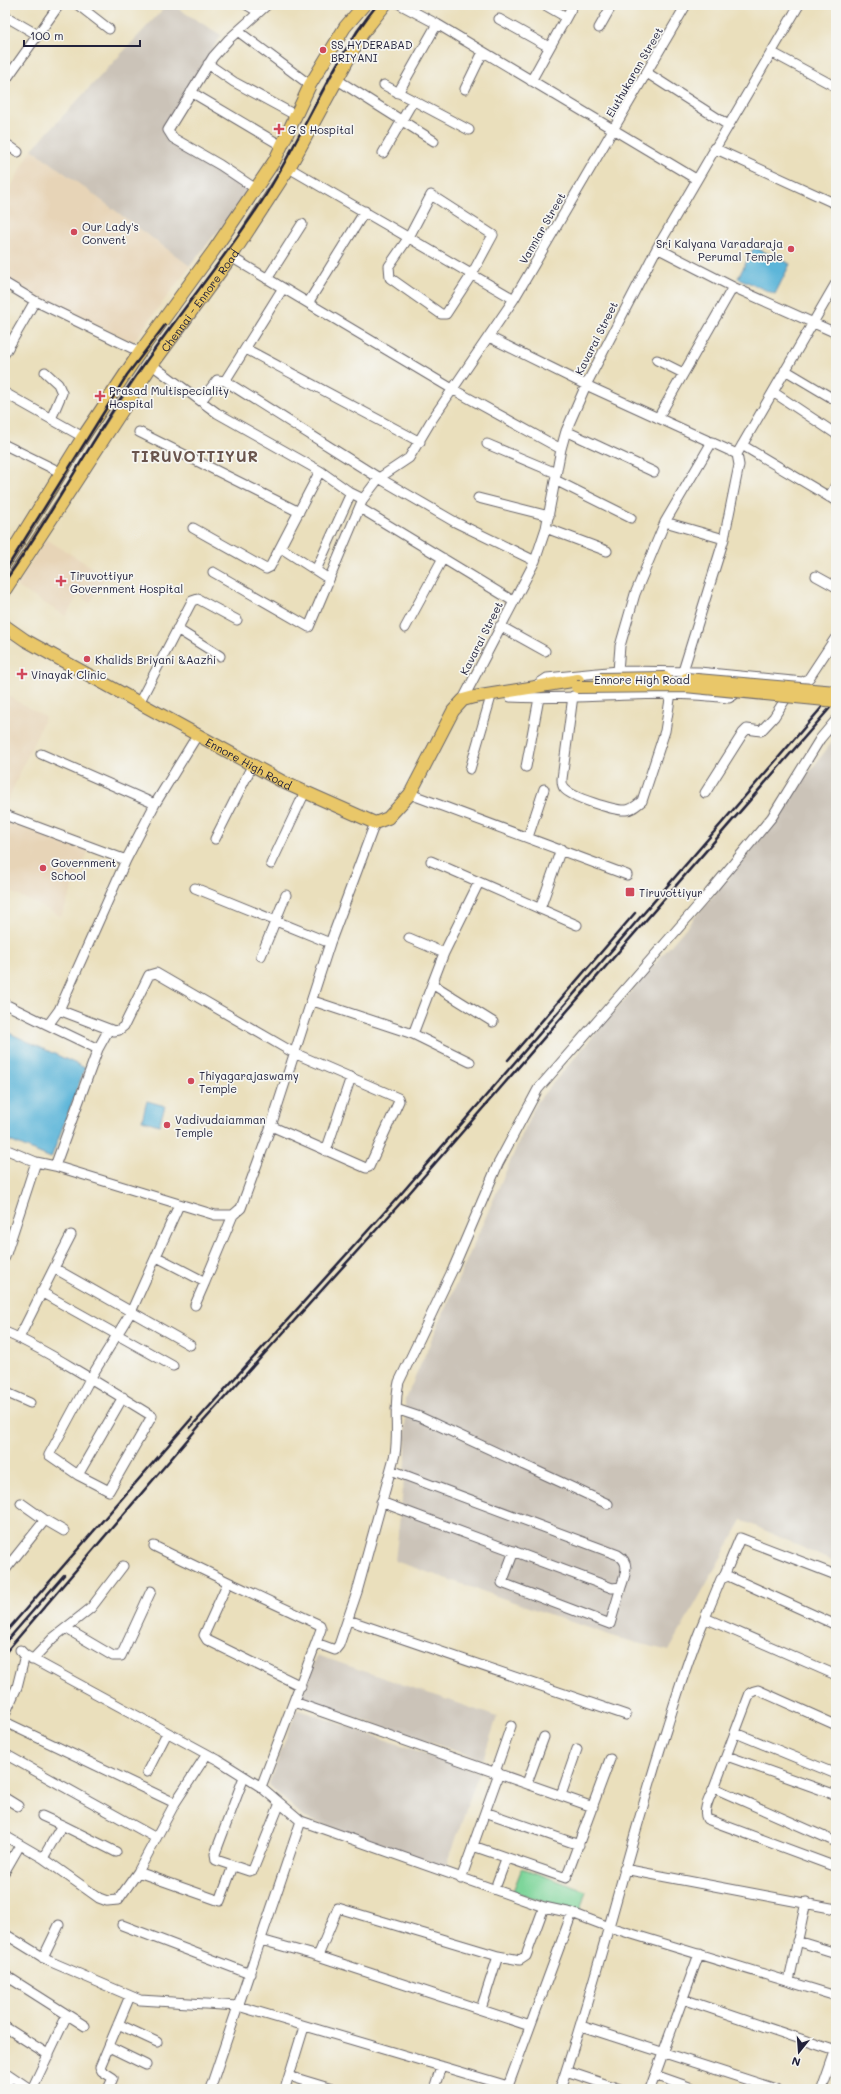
<svg xmlns="http://www.w3.org/2000/svg" width="841" height="2094" font-family="Mali,sans-serif">
<rect width="100%" height="100%" fill="#f6f6f2"/>
<filter id="ink" filterUnits="userSpaceOnUse"><feTurbulence type="fractalNoise" baseFrequency=".025" numOctaves="2"/><feDisplacementMap in="SourceGraphic" scale="8" xChannelSelector="R" yChannelSelector="G"/><feConvolveMatrix kernelMatrix="1 2 1 2 8 2 1 2 1" color-interpolation-filters="sRGB"/></filter>
<filter id="wash" filterUnits="userSpaceOnUse"><feTurbulence type="fractalNoise" baseFrequency=".012" numOctaves="4" result="noise"/><feDisplacementMap in="SourceGraphic" scale="16" xChannelSelector="R" yChannelSelector="G"/><feGaussianBlur stdDeviation="0.9" result="paint"/><feColorMatrix in="noise" values="0 0 0 0 0 0 0 0 0 0 0 0 0 0 0 0 0 1.4 0 .05"/><feComposite in="paint" operator="in"/></filter>
<g filter="url(#wash)">
<rect width="100%" height="100%" fill="#eadfbc"/>
<path fill="#e7d4b7" d="M32,149L190,266L133,342L29,293L5,278V198Z
M46,539L106,576L90,603L78,595L66,616L16,586Z
M5,694L45,717L6,804H5Z
M5,821L90,848L61,916L5,889Z"/>
<path fill="#cbc3b8" d="M167,5H172L221,35L164,132L252,188L190,266L32,149Z
M836,737V1563L742,1520L669,1651L618,1638L395,1561L406,1462L405,1400L536,1103L730,876Z
M317,1655L497,1717L483,1760L301,1699Z
M297,1709L479,1772L446,1868L305,1818L268,1785Z"/>
<path fill="#7dd59a" stroke="#507c6a" d="M522,1868L586,1891L579,1914L513,1891Z"/>
<path fill="#5bb5d9" stroke="#3e6c8a" d="M754,247L790,264L775,294L738,278Z
M5,1031L85,1068L51,1158L5,1139Z
M147,1101L165,1106L159,1125L142,1120Z"/>
</g>
<g filter="url(#ink)">
<g fill="none" stroke-linecap="round" stroke-linejoin="round">
<defs>
<path id="minor" d="M78,5L109,29
M247,5L259,12
M401,5L437,24L696,179
M545,5L566,17
M5,16L38,35
M499,19L549,47
M599,28L612,5
M239,32L310,85
M771,52L836,87
M208,64L234,82L295,115
M647,73L728,125
M336,79L434,141
M5,81L59,5
M531,81L573,5
M384,85L469,130
M465,89L483,52
M191,92L282,146
M398,93L437,24
M5,143L18,152
M714,148L836,204
M383,153L413,101
M289,168L514,299
M256,189L220,165L173,138L168,130L213,57L229,39L267,5
M431,195L493,235L472,274L446,314H441L390,278L389,266L409,237Z
M657,248L733,287L836,333
M231,257L454,390L561,449
M267,279L302,224
M5,283L35,301L140,352
M308,303L365,211
M489,337L586,385L737,454
M246,349L420,442
M5,353L35,301
M657,360L683,373
M152,365L217,413L320,471L351,493L363,499L309,627L213,572
M785,370L832,398H836
M45,372L58,384L62,393L51,419
M225,381L379,478L455,522L535,561
M773,392L836,434
M5,393L83,437
M201,401L217,380L225,381L283,288
M658,418L733,287
M566,431L654,472
M139,432L299,512
M487,444L556,473
M5,445L62,473
M742,445L836,501
M555,480L631,518
M829,497L836,485
M478,498L549,516
M363,499L379,478L409,458L431,421L514,299L686,5
M360,508L513,601
M665,522L724,539
M193,528L266,569L270,567L320,471
M546,528L607,551
M281,548L329,579
M316,570L351,493
M816,576L836,587
M500,626L545,651
M405,628L443,558
M177,629L220,656
M618,671L620,646L635,594L665,522L712,442
M683,671L724,539L739,465L737,454L836,283
M535,686L547,678L618,671L699,672L803,682L809,678L836,637
M573,696L562,779C562,782 562,786 564,788C570,797 615,811 626,810C632,810 637,805 642,801L665,731L671,693
M510,697C583,701 656,688 729,698L734,695L737,686
M139,703L192,601L198,599L237,620
M461,703L535,561L546,528L561,449L566,431L586,385L657,248L799,5
M41,754L155,804
M526,767L539,698
M470,769L490,700
M705,793L743,733L747,729L761,731L774,717L790,692
M410,794L627,875
M5,815L126,860
M528,837L544,789
M215,839L252,766
M431,861L479,882
M271,864L305,792
M195,888L330,943
M540,909L561,849
M409,938L444,953
M261,956L286,895
M432,984L493,1022
M313,1001L413,1034L444,953L479,882L577,925
M5,1004L48,1025L59,1010L114,1031L119,1030L124,1026L149,975L156,973L294,1053L398,1098L399,1101L369,1167L366,1168L271,1126
M59,1010L126,860L155,804L198,734
M48,1025L98,1049L55,1166
M413,1034L470,1062
M98,1049L109,1029
M5,1149L36,1162L55,1166L215,1215H233L241,1208L271,1126L330,943L375,823
M326,1151L351,1077
M5,1257L36,1162
M157,1257L205,1282L233,1215
M54,1268L71,1235
M41,1292L173,1366
M195,1305L205,1282
M5,1332C29,1342 51,1355 73,1368C100,1384 126,1400 152,1416L109,1491L78,1475L49,1455L90,1379L131,1312L179,1205
M19,1338L54,1268L190,1345
M5,1392L30,1403
M396,1409L420,1417L608,1504
M78,1475L123,1397
M381,1502L612,1588L621,1587C625,1575 631,1563 618,1555L391,1470
M21,1503L45,1520L64,1531
M154,1546L228,1582
M514,1551L502,1583L610,1624L621,1587
M5,1570L45,1520
M724,1576L740,1538L836,1575
M705,1618L721,1579L728,1576L836,1625
M348,1620L626,1715
M67,1629L113,1656H121L151,1591
M20,1650L25,1655L218,1760L261,1787L301,1821L544,1907L572,1913L609,1927L836,1996
M32,1660L53,1638L91,1608L123,1566
M301,1686L207,1640L204,1635L228,1582L320,1625L321,1629L316,1643
M294,1702L593,1807
M5,1714L17,1687L25,1655
M5,1722L175,1803
M836,1725L758,1690L754,1691L750,1693L714,1788L836,1842
M736,1733L836,1774
M5,1754L156,1838
M727,1756L836,1795
M147,1772L167,1733
M495,1772L511,1726
M244,1777L215,1854L216,1860L249,1871L253,1870L280,1803
M527,1783L544,1737
M261,1787L316,1643L335,1650L339,1645L357,1592L395,1454C399,1430 393,1406 399,1382L453,1269L498,1164L538,1089L709,893L772,817L820,739L836,720
M714,1788C710,1797 702,1810 707,1819L836,1867
M561,1795L577,1749
M5,1798L18,1806
M485,1812L579,1845
M42,1816L62,1825
M5,1836L43,1858L99,1898L107,1901L118,1900L138,1872L175,1803L207,1754
M473,1846L566,1878L610,1759
M43,1858L62,1825L116,1852
M624,1869L836,1909
M5,1871L20,1845
M138,1872L220,1901L233,1866
M461,1879L499,1773
M497,1883L506,1859
M122,1925L250,1974
M5,1934L49,1961L140,2000L238,2006L508,2086
M261,1940L318,1956L530,2026
M797,1941L836,1953
M318,1956L338,1908L498,1956L520,1960L526,1956L544,1907
M43,1958L59,1925
M5,1975L85,2026
M789,1981L806,1902
M683,1999L836,2051
M481,2009L498,1956
M118,2024L157,2042
M581,2026L776,2089
M5,2027L49,2055
M109,2047L146,2065
M566,2071L620,2089
M5,2072L30,2089
M655,2075L695,2089
M289,2076L332,2089
M5,2086L11,2076
M32,2089L67,2015
M108,2089L113,2078L102,2071L100,2067L130,1996
M210,2089L301,1821
M285,2089L304,2027
M434,2089L441,2066
M507,2089L572,1913
M560,2089C600,1970 628,1849 666,1730C678,1692 689,1655 705,1618L836,1675
M650,2089L699,1954
M822,2089L836,2049"/>
<g id="major">
<path d="M5,563L83,437L140,352L214,250L275,160L310,85L345,27L364,5"/>
<path id="s1" d="M5,590L152,365L231,257L289,168L362,34L385,5"/>
<path id="s2" d="M5,626L25,640L285,783L375,823L388,818L410,794L453,711L463,700L474,697L578,680"/>
</g>
</defs>
<use href="#minor" stroke="#686468" stroke-width="11"/>
<use href="#major" stroke="#686468" stroke-width="14"/>
<use href="#minor" stroke="#fff" stroke-width="9"/>
<use href="#major" stroke="#e9c769" stroke-width="12"/>
<path stroke="#22223b" stroke-width="2.5" d="M5,571L127,375L165,325
M5,581C52,516 89,443 135,377C175,318 223,261 262,201C303,137 329,64 377,5
M824,696L836,682
M508,1060L635,913
M190,1428L400,1195L836,691
M5,1633L192,1418
M5,1643L64,1575
M5,1653L200,1425L405,1198L836,701"/>
<defs>
<path id="major-bridge" d="M600,679L665,678
M686,679L836,692
M577,687L685,686L836,701"/>
</defs>
<use href="#major-bridge" stroke="#686468" stroke-width="14" stroke-linecap="butt"/>
<use href="#major-bridge" stroke="#e9c769" stroke-width="12"/>
</g>
</g>
<g fill="#d1495b" stroke="#f6f6f2" stroke-width="1.5">
<circle cx="323" cy="50" r="4"/>
<path d="M277 123h4v4h4v4h-4v4h-4v-4h-4v-4h4z"/>
<circle cx="74" cy="232" r="4"/>
<circle cx="791" cy="249" r="4"/>
<path d="M98 390h4v4h4v4h-4v4h-4v-4h-4v-4h4z"/>
<path d="M59 575h4v4h4v4h-4v4h-4v-4h-4v-4h4z"/>
<circle cx="87" cy="659" r="4"/>
<path d="M20 668h4v4h4v4h-4v4h-4v-4h-4v-4h4z"/>
<circle cx="43" cy="868" r="4"/>
<rect x="625" y="887" width="10" height="10" rx="2"/>
<circle cx="191" cy="1081" r="4"/>
<circle cx="167" cy="1125" r="4"/>
</g>
<g text-anchor="middle" dominant-baseline="central" stroke-width="3.5" stroke-linejoin="round" paint-order="stroke">
<g font-size="11" fill="#22223b" stroke="#f6f6f2" text-anchor="start">
<text x="331" y="44">SS HYDERABAD<tspan x="331" dy="13">BRIYANI</tspan></text>
<text x="288" y="129">G S Hospital</text>
<text x="82" y="226">Our Lady's<tspan x="82" dy="13">Convent</tspan></text>
<text x="783" y="243" text-anchor="end">Sri Kalyana Varadaraja<tspan x="783" dy="13">Perumal Temple</tspan></text>
<text x="109" y="390">Prasad Multispeciality<tspan x="109" dy="13">Hospital</tspan></text>
<text x="70" y="575">Tiruvottiyur<tspan x="70" dy="13">Government Hospital</tspan></text>
<text x="95" y="659">Khalids Briyani &amp;Aazhi</text>
<text x="31" y="674">Vinayak Clinic</text>
<text x="51" y="862">Government<tspan x="51" dy="13">School</tspan></text>
<text x="639" y="892">Tiruvottiyur</text>
<text x="199" y="1075">Thiyagarajaswamy<tspan x="199" dy="13">Temple</tspan></text>
<text x="175" y="1119">Vadivudaiamman<tspan x="175" dy="13">Temple</tspan></text>
</g>
<g font-size="11" fill="#22223b" stroke="#f6f6f2">
<text transform="translate(634 72) rotate(-60)">Eluthukaran Street</text>
<text transform="translate(542 228) rotate(-60)">Vanniar Street</text>
<text stroke="none"><textPath href="#s1" startOffset="349">Chennai - Ennore Road</textPath></text>
<text transform="translate(596 338) rotate(-63)">Kavarai Street</text>
<text transform="translate(481 638) rotate(-63)">Kavarai Street</text>
<text x="642" y="679">Ennore High Road</text>
<text stroke="none"><textPath href="#s2" startOffset="280">Ennore High Road</textPath></text>
</g>
<g font-size="15" font-weight="bold" letter-spacing="1" fill="#69544d" stroke="#f6f6f2">
<text x="195" y="456">TIRUVOTTIYUR</text>
</g>
</g>
<rect width="841" height="2094" fill="none" stroke="#f6f6f2" stroke-width="20"/>
<g transform="translate(799 2052) rotate(197)" stroke="#f6f6f2" stroke-width="3" paint-order="stroke">
<path d="M0-3L7 15L0 10L-7 15Z" fill="#22223b"/>
<text y="-6" font-size="11" font-weight="bold" text-anchor="middle" fill="#22223b">N</text>
</g>
<path d="M24 40v6h116v-6" fill="none" stroke="#22223b" stroke-width="2"/>
<text x="30" y="40" font-size="12" fill="#22223b" stroke="#f6f6f2" stroke-width="3" paint-order="stroke">100 m</text>
</svg>
